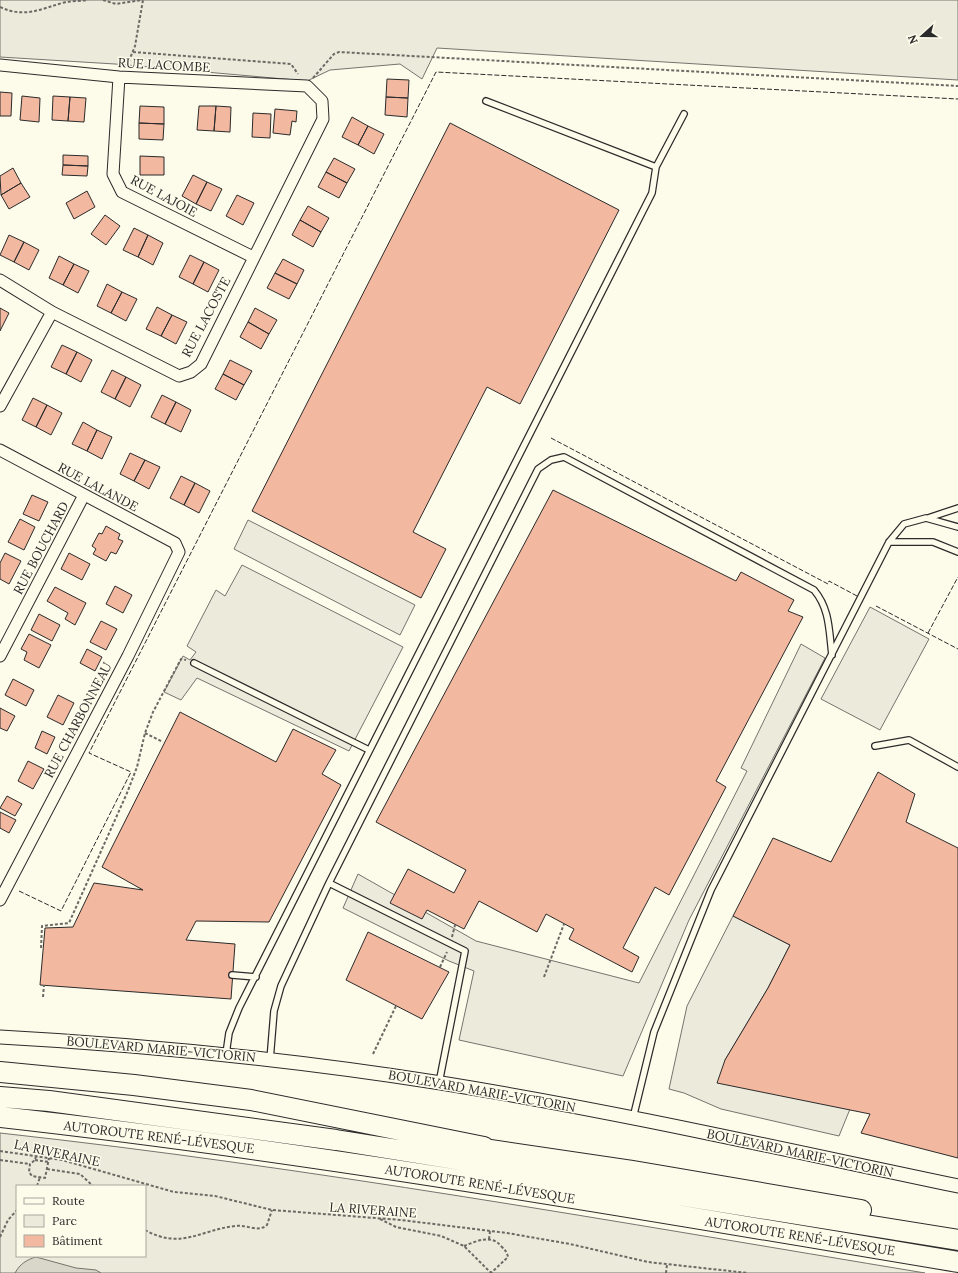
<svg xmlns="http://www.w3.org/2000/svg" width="958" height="1273" font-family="Lora,serif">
<rect width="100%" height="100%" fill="#fdfbea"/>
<path fill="#ecebdb" stroke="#74746e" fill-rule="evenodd" d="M0,0H958V80L437,48L422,79L400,64L330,70L307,81L115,64L0,57Z
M0,1133C310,1167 617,1222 925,1273H0ZM17,1186H145V1256H17Z"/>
<path fill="#eceadb" stroke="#74746e" d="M248,520L415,605L400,635L234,549Z
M242,565L403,647L349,751L197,678L181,700L164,692L183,656L190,660L196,652L187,646L216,590L225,596Z
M870,607L929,639L880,730L821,699Z
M801,644L825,658L689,920L623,1076L459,1040L474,971L449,961L343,908L358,874L476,941L639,983L747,771L741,768Z
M733,916L790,945L768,988L725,1060L850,1109L839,1136L721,1109L684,1093L669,1089L687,1006Z"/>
<path fill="#d8d7c9" stroke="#74746e" d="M36,1257L76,1268L96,1270L101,1273H15C20,1264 26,1260 36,1257Z"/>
<path fill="#f2b8a0" stroke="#2b2b2b" d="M387,79L409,80L408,98L386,97Z
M0,92L12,93L11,116H0Z
M22,96L40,98L39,122L20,120Z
M53,96L70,97L68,121L52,120Z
M70,97L86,98L84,122L68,121Z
M386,97L408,98L407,117L385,115Z
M140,106L164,107V124L139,123Z
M199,106H216L214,131L197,130Z
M216,106L231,107L230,132L214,131Z
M275,109L297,111L296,122L292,121L290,135L273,133Z
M253,113L271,114L270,138L252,137Z
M352,117L368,126L358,145L342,137Z
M139,123L164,124L163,140L139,139Z
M450,123L619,210L520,404L487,387L413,532L446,549L421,598L252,511Z
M368,126L384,134L374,154L358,145Z
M63,155L88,156V166L63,165Z
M140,156L164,157V175H140Z
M334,158L355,169L347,183L326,172Z
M63,165L88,166L87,176L62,175Z
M13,168L21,183L1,195L0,176Z
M326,172L347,183L339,198L318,187Z
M193,175L207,182L196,204L182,196Z
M207,182L222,189L211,211L196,204Z
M21,183L30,197L9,209L1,195Z
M87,191L95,207L74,219L66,203Z
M237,195L254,203L243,225L226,216Z
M308,206L329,218L321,232L300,220Z
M105,215L120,226L106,245L91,234Z
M300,220L321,232L313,247L292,235Z
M134,228L148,235L138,257L123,250Z
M9,235L24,242L14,262L0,255Z
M148,235L163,243L153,265L138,257Z
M24,242L39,250L29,270L14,262Z
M190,255L204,262L193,284L179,277Z
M59,256L74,264L63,285L49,278Z
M283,259L304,270L297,284L275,273Z
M204,262L219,270L208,292L193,284Z
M74,264L89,271L78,293L63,285Z
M275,273L297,284L289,299L267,288Z
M107,284L122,292L111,313L97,306Z
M122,292L137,299L126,321L111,313Z
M157,307L172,315L161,336L146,329Z
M0,308L9,313L0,331Z
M255,308L277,320L269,334L248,322Z
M172,315L187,322L176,344L161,336Z
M248,322L269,334L261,349L240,337Z
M62,345L77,352L66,374L51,367Z
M77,352L92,360L81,382L66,374Z
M230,360L252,371L244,385L223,374Z
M112,370L126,377L115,399L101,392Z
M223,374L244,385L236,400L215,389Z
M126,377L141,385L130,407L115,399Z
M162,395L176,402L165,424L151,417Z
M33,398L47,405L36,427L22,420Z
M176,402L191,410L181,432L165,424Z
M47,405L62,413L51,435L36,427Z
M83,422L97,430L87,451L72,444Z
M97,430L112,437L102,459L87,451Z
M130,453L145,460L134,481L120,474Z
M145,460L160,467L149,489L134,481Z
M181,476L195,483L184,505L170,498Z
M195,483L210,491L199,513L184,505Z
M553,490L736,581L741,572L794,600L788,611L803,617L716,781L726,787L669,895L655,887L623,948L639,957L632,972L569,939L574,929L546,914L537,932L479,901L464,929L427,910L422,919L390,903L408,869L454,893L466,870L376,822Z
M32,495L48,502L39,521L23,514Z
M20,519L35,527L24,550L8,542Z
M106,526L120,534L118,539L123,541L116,554L111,552L106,561L93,554L96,549L92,546L99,533L102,534Z
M5,553L21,561L9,584L0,579V563Z
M69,553L90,564L82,580L61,569Z
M115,586L132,595L123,613L106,604Z
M55,587L86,603L75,625L65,619L68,613L47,601Z
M39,614L60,625L52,641L31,630Z
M101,621L117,629L106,650L90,642Z
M29,634L51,645L39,668L24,660L27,652L21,649Z
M87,649L102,657L95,671L80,663Z
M13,679L34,690L26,706L5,695Z
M58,695L74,703L63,725L47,717Z
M0,708L15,716L7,731L0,728Z
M180,712L276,762L293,729L336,750L322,774L341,785L269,922L196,921L186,940L235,944L231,999L40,985L45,928L73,927L94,883L143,890L102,867Z
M42,731L55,737L47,754L35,748Z
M28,761L44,769L33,789L18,781Z
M878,772L915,794L906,822L958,848V1158L861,1133L870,1114L717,1083L725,1060L768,988L790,945L733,916L773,838L831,862Z
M7,796L22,804L15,816L0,808Z
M0,812L16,820L9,833L0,828Z
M368,932L449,972L422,1019L346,980Z"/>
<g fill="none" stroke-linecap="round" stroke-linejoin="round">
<defs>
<path id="service" d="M656,167L684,114
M928,518L958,508
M889,542H933L958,552
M194,663L369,750
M875,746L909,740L958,767
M329,883L465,951L439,1083
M232,975L256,977
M226,1054L229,1033L239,1008L652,193L656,167L486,101
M270,1060L274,1011L281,986L329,883L538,469L551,460L564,457L814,590C830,609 829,631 832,655
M633,1118L654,1032L711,890L889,542L904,524L926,518L958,527"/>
<path id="minor" d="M0,65L119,77L307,86L322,101L323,119L201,364L191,372L179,376L52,312L0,280
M119,77L113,174L122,192L253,257
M0,406L52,312
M0,450L175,543L179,552L128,656L0,900
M0,656L84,495"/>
<path id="tertiary" d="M0,1037C148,1045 295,1060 441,1083C615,1111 786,1150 958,1186"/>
<path id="motorway" d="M0,1072L134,1085L251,1100L484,1147
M0,1097L49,1101L336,1140L958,1240
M0,1117C321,1153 640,1209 958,1262
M470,1147L632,1171L861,1210"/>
</defs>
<use href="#service" stroke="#2b2b2b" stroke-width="8"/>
<use href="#minor" stroke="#2b2b2b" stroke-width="13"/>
<use href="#tertiary" stroke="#2b2b2b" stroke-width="15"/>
<use href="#motorway" stroke="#2b2b2b" stroke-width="22"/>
<path stroke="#6a6964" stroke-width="2" stroke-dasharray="3 2" stroke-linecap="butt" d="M103,0L116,4L142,0
M0,7C26,19 42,8 66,2C73,1 81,1 88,0
M133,52L291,64L298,74
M127,66L135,46L143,0
M313,78L334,54L339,52L958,86
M145,733L163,742
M452,937L455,925
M41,948L42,926L69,923L127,793L137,767L145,733L153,712L181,659L186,660
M440,967L447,952
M544,977L564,924
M43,997L44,985
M373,1054L396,1006
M0,1151L62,1160L174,1192L215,1196L272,1210L401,1220L507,1233L570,1244L648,1262L748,1273
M36,1156L35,1160L30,1164L29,1172L32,1176L45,1178L49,1158
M0,1160L30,1164
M35,1160L49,1162
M47,1169L80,1174L93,1186
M37,1186L40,1177
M380,1219L396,1227L441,1236L464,1246L491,1273
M145,1230C181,1250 200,1230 235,1226C246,1224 258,1233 267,1225L272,1210
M0,1237L8,1220L17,1210
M489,1239L490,1231
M464,1246C477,1241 491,1234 501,1246C505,1250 507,1252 508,1257L491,1273
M666,1273L667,1264"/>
<use href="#service" stroke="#fdfbea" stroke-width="5.5"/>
<use href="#minor" stroke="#fdfbea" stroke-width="11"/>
<use href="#tertiary" stroke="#fdfbea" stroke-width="13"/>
<use href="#motorway" stroke="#fdfbea" stroke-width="20"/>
<path stroke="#2b2b2b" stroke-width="1" stroke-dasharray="5 2" stroke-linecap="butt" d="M551,438L828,584L829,581L857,596
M876,606L958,649
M928,633L958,577
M19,891L61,911L131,772L89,753L436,72L958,99"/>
</g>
<g text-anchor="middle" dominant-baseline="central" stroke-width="3" stroke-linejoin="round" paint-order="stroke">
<g font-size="13" fill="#2b2b2b" stroke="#fdfbea">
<text transform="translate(164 65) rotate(3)">RUE LACOMBE</text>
<text transform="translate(164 196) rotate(28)">RUE LAJOIE</text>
<text transform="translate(206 317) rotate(-62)">RUE LACOSTE</text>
<text transform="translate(98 487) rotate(28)">RUE LALANDE</text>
<text transform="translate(41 548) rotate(-62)">RUE BOUCHARD</text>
<text transform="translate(78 720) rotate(-62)">RUE CHARBONNEAU</text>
<text transform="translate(161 1049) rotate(5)">BOULEVARD MARIE-VICTORIN</text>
<text transform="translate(482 1091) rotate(10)">BOULEVARD MARIE-VICTORIN</text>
<text transform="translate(159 1137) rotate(7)">AUTOROUTE RENÉ-LÉVESQUE</text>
<text transform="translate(57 1153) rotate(12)">LA RIVERAINE</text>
<text transform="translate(800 1153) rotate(12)">BOULEVARD MARIE-VICTORIN</text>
<text transform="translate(480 1184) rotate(9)">AUTOROUTE RENÉ-LÉVESQUE</text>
<text transform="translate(373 1210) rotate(4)">LA RIVERAINE</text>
<text transform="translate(800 1236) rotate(9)">AUTOROUTE RENÉ-LÉVESQUE</text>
</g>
</g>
<rect x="16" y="1185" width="130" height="72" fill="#fdfbea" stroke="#a9a89e"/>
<rect x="24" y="1198" width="20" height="6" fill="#fdfbea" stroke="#a9a89e"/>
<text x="52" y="1205" font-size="12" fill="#2b2b2b">Route</text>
<rect x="24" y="1215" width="20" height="12" fill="#ecebdb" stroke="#a9a89e"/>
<text x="52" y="1225" font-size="12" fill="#2b2b2b">Parc</text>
<rect x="24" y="1235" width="20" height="12" fill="#f2b8a0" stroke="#a9a89e"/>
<text x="52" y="1245" font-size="12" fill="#2b2b2b">Bâtiment</text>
<g transform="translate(922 36) rotate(249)" stroke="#fdfbea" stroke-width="3" paint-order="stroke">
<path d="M0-3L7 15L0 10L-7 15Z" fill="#2b2b2b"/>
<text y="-6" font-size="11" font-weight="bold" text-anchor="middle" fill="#2b2b2b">N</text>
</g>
</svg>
